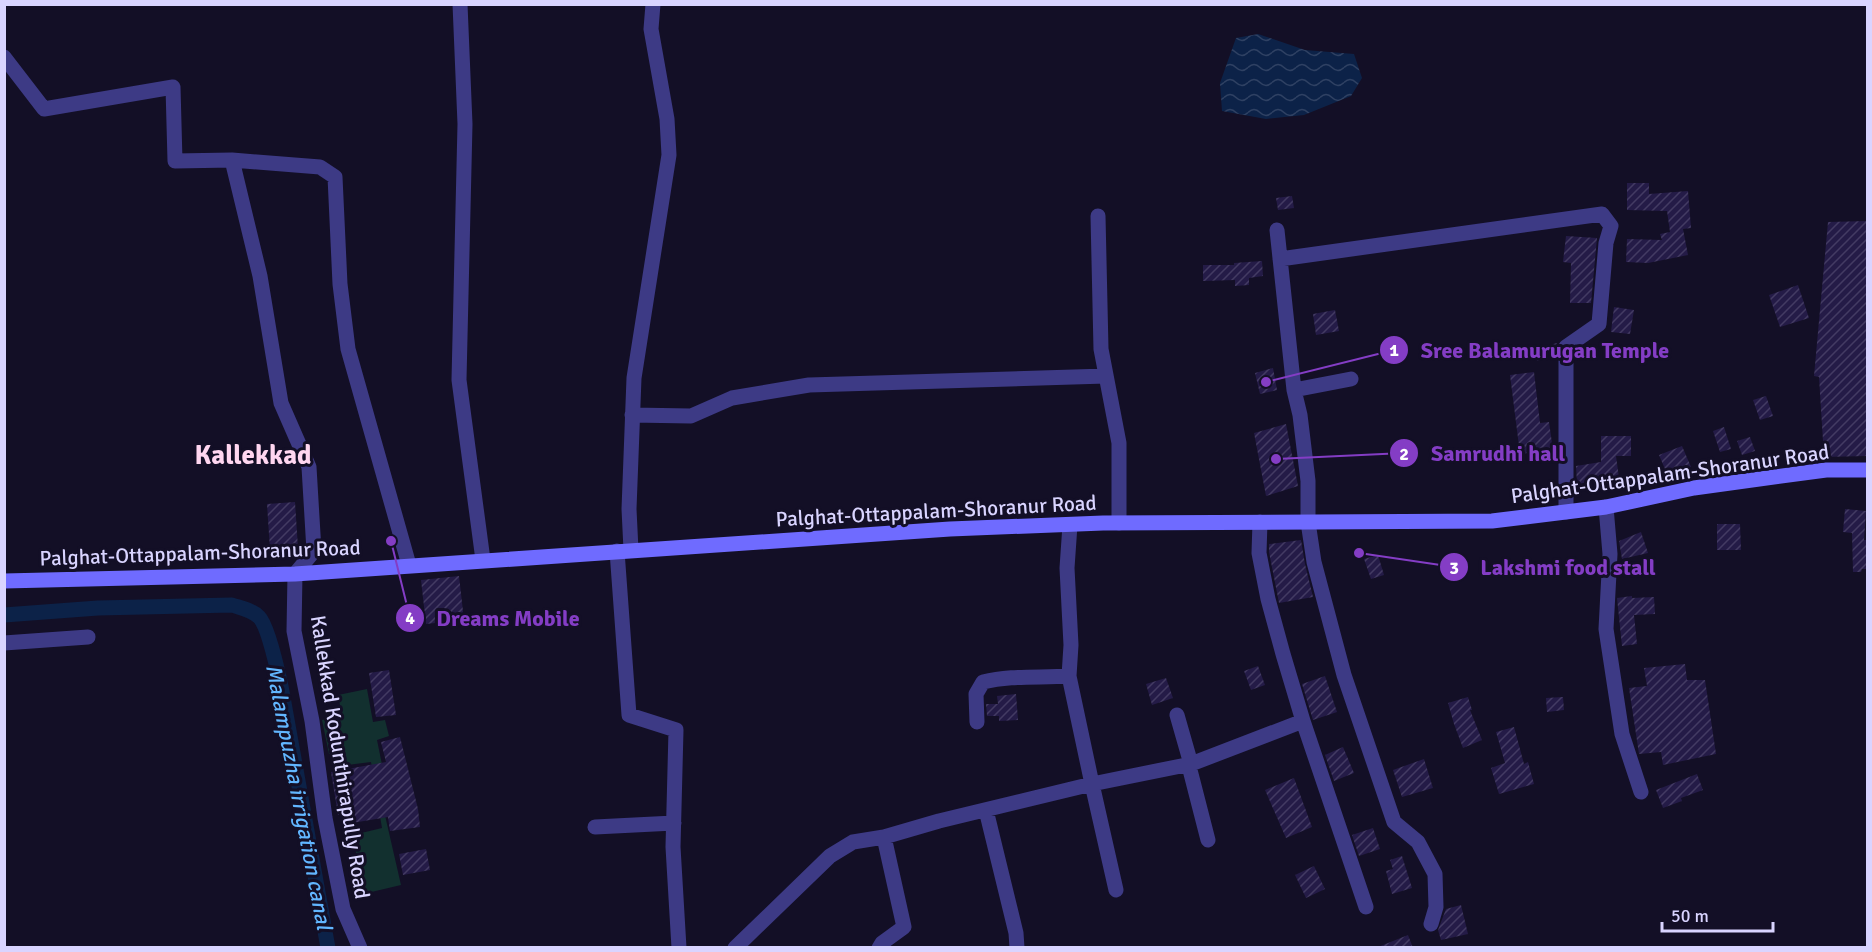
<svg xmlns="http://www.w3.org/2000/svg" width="1872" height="952" font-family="Signika,sans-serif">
<defs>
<pattern id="water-waves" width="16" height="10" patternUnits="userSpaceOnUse" patternTransform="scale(1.5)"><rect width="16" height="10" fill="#0c2248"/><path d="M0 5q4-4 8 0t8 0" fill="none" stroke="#2f4163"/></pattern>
<pattern id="building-hatch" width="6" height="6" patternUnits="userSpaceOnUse" patternTransform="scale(1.5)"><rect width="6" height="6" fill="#241b47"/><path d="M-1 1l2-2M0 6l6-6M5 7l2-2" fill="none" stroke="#433b63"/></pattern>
</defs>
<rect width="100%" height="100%" fill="#130f26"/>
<path fill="#12302f" d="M367,689L373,722L385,720L389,736L377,740L391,809L384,811L401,885L363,894L353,835L382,828L371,762L347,765L344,751L329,754L322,720L342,715L338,695Z"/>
<path fill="url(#water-waves)" d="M1258,34L1305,50L1354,54L1362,78L1351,96L1304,115L1266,119L1222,111L1220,83L1236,38Z"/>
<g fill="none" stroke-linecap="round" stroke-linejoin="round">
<path stroke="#0c2248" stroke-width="15" d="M4,615L98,608L232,605C241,608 252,610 259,617C268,626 278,672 281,686L328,948"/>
</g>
<path fill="url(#building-hatch)" d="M1627,183H1649V194L1688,191L1691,228L1683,229L1688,255L1648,263L1626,262L1627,239L1662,240L1660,234L1670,232L1667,211L1627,210Z
M1292,196L1294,208L1278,210L1276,198Z
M1868,221V456L1824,457L1819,377L1814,376L1828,222Z
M1566,236L1597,238L1591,303H1570L1571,263L1563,262Z
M1262,261L1263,276L1249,278V285L1235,286V280L1203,281V265H1234V263Z
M1798,285L1809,318L1780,327L1769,295Z
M1614,307L1634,310L1630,334L1611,332Z
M1335,310L1339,331L1316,335L1313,314Z
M1557,343L1556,356L1537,361L1534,349Z
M1273,368L1277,390L1260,394L1255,373Z
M1534,372L1540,423L1549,422L1553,450L1520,454L1510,375Z
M1766,396L1773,416L1760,420L1753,400Z
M1286,424L1298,486L1266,496L1254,433Z
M1724,427L1731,449L1720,452L1713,431Z
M1601,436H1631V456H1616L1619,478L1577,484L1576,466L1601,462Z
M1750,437L1755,451L1742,455L1737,441Z
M1682,446L1691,467L1668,476L1659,455Z
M295,502L298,548L270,550L267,504Z
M1845,509L1866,511L1864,540H1868V569H1862L1861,572H1853L1852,533L1843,532Z
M1717,524H1740L1741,550H1717Z
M1641,532L1648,553L1622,559L1619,541Z
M1301,540L1305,564L1313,597L1279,603L1269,552V544Z
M1378,555L1384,575L1371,579L1364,559Z
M459,576L464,620L426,624L421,580Z
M1632,596V598L1654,597L1655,614L1634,615L1637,644L1622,646L1617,598Z
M1685,664L1687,680H1705L1716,754L1663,765L1661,752L1639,754L1629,688L1647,686L1644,668Z
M1258,666L1265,685L1251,690L1244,671Z
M389,670L396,715L376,717L369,673Z
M1325,676L1337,712L1313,720L1302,684Z
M1166,678L1173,698L1152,705L1146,684Z
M1016,694L1018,720L999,721V716H987L986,704H998L997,696Z
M1468,697L1472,710H1470L1482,740L1463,748L1454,724L1448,703Z
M1563,697L1564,710L1547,712L1546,698Z
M1514,727L1524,764L1528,762L1534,784L1499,794L1491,768L1505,763L1496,732Z
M400,737L418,809L420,827L390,831L388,817L352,823L351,813L338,815L331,772L386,762L381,742Z
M1343,747L1354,773L1334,781L1325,755Z
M1424,759L1433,788L1402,797L1393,770Z
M1697,774L1703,790L1681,798L1682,801L1663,808L1656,790Z
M1294,778L1312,827L1286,838L1265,790Z
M1373,828L1380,849L1359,856L1352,835Z
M426,849L430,870L403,875L399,854Z
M1402,856L1412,888L1392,894L1386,871L1393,869L1390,860Z
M1314,866L1325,889L1306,898L1295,875Z
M1461,905L1468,934L1441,940L1438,930L1446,909Z
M1408,935L1413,948H1378V947Z"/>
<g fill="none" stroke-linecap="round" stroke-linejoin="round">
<path stroke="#3d3a85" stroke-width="15" d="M460,4L465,124L459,380L483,560
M4,57L44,109L173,87L175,161L232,160L260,276L281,403L309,467L314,551L295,574L294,631L312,721L325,818L343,909L360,948
M232,160L320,167L335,177L340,284L348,349L409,565
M1098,216L1101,349L1119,443V523
M1277,230L1294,390L1300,415L1308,481V522L1314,562L1344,675L1394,822L1418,842L1435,874L1436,907L1431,924
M1280,259L1602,214L1611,226L1606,243L1599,324L1566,347V512
M1294,390L1351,379
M632,415L691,416L732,398L809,385L1106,376
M1606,507L1610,554L1606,629L1622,734L1641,792
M1260,522L1259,553L1268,599L1283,654L1303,721L1366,907
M1070,525L1067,568L1071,645L1069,676L1092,784L1191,764L1177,715
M631,550L629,509L634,378L669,155L667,119L651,29L653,4
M617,551L629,715L676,730L673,847L679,948
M4,643L88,637
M977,722L976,694L983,682C1011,675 1040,678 1069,676
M1191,764L1303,721
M1189,766L1208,840
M986,810L1016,933L1017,948
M595,827L674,823
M735,948L830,856L853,842L884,837L939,821L1092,784L1116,890
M879,948L882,943L904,927L884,837"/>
<path stroke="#6f6bff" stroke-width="15" d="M4,581L295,574L950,529L1103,523L1492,521L1606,507L1694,488L1826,470H1868"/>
</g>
<g text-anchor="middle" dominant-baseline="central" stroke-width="6" stroke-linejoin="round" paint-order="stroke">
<g font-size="21" fill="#d9d4ff" stroke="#130f26">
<text transform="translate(1670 474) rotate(-8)">Palghat-Ottappalam-Shoranur Road</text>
<text transform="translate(936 511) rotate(-3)">Palghat-Ottappalam-Shoranur Road</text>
<text transform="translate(200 553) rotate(-2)">Palghat-Ottappalam-Shoranur Road</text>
<text transform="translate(340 757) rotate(81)">Kallekkad Kodunthirapully Road</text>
</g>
<g font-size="22" font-style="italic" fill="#62b6ff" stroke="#130f26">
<text transform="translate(299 797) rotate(79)">Malampuzha irrigation canal</text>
</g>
<g font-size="27" font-weight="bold" fill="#ffd6f0" stroke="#130f26">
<text x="253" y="455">Kallekkad</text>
</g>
</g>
<path fill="none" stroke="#843dc5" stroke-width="2" d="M1266 382L1394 350M1276 459L1404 453M1359 553L1454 567M391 541L410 618"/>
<g fill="#843dc5" stroke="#130f26" stroke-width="2">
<circle cx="1266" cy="382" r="6"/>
<circle cx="1276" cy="459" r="6"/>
<circle cx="1359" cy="553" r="6"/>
<circle cx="391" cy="541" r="6"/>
<circle cx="1394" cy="350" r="15"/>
<circle cx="1404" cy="453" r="15"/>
<circle cx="1454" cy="567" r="15"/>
<circle cx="410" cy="618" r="15"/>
</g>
<g font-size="18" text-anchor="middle" font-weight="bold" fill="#fff">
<text x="1394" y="356">1</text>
<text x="1404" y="460">2</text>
<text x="1454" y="574">3</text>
<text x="410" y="624">4</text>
</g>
<g font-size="22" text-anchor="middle" font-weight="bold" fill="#843dc5" stroke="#130f26" stroke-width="6" stroke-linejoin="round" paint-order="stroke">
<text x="1545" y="358">Sree Balamurugan Temple</text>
<text x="1498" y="461">Samrudhi hall</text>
<text x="1568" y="575">Lakshmi food stall</text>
<text x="508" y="626">Dreams Mobile</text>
</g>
<rect width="1872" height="952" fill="none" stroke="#d9d4ff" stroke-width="12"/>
<path d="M1662 922v9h111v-9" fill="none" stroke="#d9d4ff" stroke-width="3"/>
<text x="1671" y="922" font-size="18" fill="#d9d4ff" stroke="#130f26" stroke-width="4.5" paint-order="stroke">50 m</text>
</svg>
